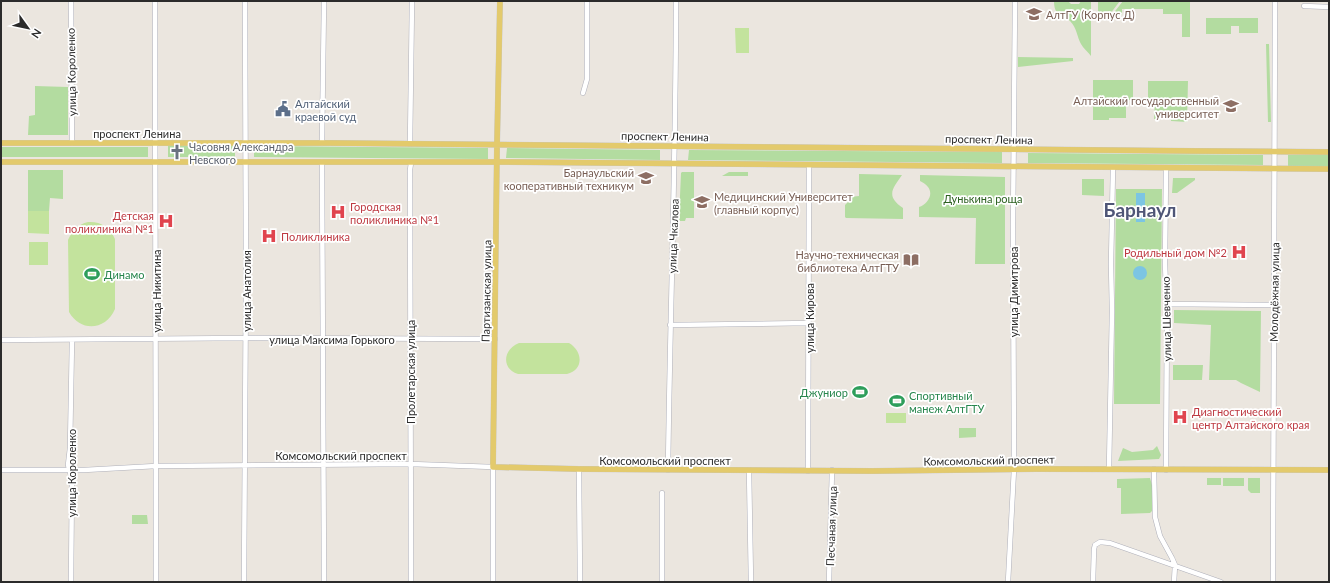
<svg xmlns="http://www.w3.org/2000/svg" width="1330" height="583" font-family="Lato,sans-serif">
<rect width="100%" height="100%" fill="#ebe6df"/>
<path fill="#b3dca0" d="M1054,1H1068L1071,4H1079L1081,1H1091V56C1088,52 1083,48 1081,44C1077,37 1077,28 1070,21C1061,13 1054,16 1054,1Z
M1098,1H1120L1110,14H1098Z
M1123,1H1190V37H1182V14H1163V9H1122V15H1112Z
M1206,18H1258V33H1239V26H1231V34H1206Z
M1266,44H1269L1271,122H1268Z
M1018,57L1073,58V61L1018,67Z
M1093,80H1133V100H1126V118H1109V120H1093Z
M1148,81H1188L1187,122L1171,121V119H1154L1155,101L1148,100Z
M35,86L68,87V135H28L29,116L35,115Z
M168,145H235V157H168Z
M254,146L488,148V159L254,157Z
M1,147H148V157H1Z
M507,148L660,150V160L506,158Z
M689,150L1002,152V163L688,160Z
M1028,153L1263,155V165L1028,163Z
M1288,155H1329V167H1288Z
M28,170H63V199L50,198L49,211H28Z
M682,172H694V218H686L685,221H680L679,219L681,173Z
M729,172H748V176H722Z
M859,174L902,175C893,188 885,196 903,208V219L846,218L845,217V205L849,201L850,197L859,196Z
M920,175L1005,177V264H975L976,218L919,217V207C927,204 934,195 928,187C926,184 922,182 920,181Z
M1173,178H1195V180L1177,193H1172Z
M1082,179H1104V196L1082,195Z
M1116,189H1162L1160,404H1114Z
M1174,310L1261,311L1260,392L1241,383L1236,380H1209L1211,325L1174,323Z
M1173,365H1203L1202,380H1173Z
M959,428H976V437L959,438Z
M1157,446L1161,455L1159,459L1118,461L1123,448L1132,452L1153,450Z
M1150,478L1152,485V511L1150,513L1121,514V488H1117V479Z
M1207,478H1221V485H1207Z
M1223,478H1244V486H1223Z
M1248,478H1260V493H1251L1248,490Z
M132,515H147L148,524H132Z"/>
<path fill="#c3e39d" d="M735,28H749V53H736Z
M28,211H49V234L28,233Z
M88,222C100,221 110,227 115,239V309C106,330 81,333 69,312L68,240C72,231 78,224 88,222Z
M29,242H48V265H29Z
M519,343H569C583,351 584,370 567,374H518C501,369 503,349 519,343Z
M886,413H906V423H886Z"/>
<path fill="#7cc5e3" d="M1136,193H1145V222H1136Z
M1133 273a7 7 0 1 1 14 0a7 7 0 1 1-14 0Z"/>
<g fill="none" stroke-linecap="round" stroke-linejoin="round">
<defs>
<path id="minor" d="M71,1L72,143
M155,1L156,582
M1304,6L1329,7
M583,93L587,79V1
M322,143L324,1
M410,144L412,1
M322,162L324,582
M1166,304L1274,305
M670,325L809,323
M1,340L246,338L495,339
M579,469L580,582
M1109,469L1112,311L1111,264L1113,168
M1154,469L1155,517L1160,536L1172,558L1175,565L1174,582
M1,470H84L156,466L411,464L493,467V582
M668,470C670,314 676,157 676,1
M749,470L751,582
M1166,470L1167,311L1165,264L1166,168
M808,471L809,165
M71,582L72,479L68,465L70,448L72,340
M244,582L246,275L245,1
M411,582L410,170L411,163
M662,582V493
M829,582L832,470
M1008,582L1014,469L1013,224L1015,1
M1093,582L1094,549L1095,545L1100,542L1110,543L1221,582
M1273,582L1275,1"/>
<path id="major" d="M500,1L497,145L493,467L579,469L872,471L1036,469L1329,470
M1,143H330L1195,151L1329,152
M1,162H497L1329,169"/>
</defs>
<use href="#minor" stroke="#afb0ba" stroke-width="5.5"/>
<use href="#major" stroke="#c4c4c4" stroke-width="6"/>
<use href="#minor" stroke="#fff" stroke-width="4.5"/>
<use href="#major" stroke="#e3ca6c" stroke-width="5.5"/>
</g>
<defs>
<symbol id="university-bare" viewBox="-9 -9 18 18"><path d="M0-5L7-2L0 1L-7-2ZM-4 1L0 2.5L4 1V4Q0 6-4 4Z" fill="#8d6e63" stroke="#fff" stroke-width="2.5" paint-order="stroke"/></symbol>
<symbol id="civic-bare" viewBox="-9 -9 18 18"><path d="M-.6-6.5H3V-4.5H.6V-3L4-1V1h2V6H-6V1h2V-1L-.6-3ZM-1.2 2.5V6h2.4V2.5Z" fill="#5c6f8a" stroke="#fff" stroke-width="2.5" paint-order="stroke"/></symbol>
<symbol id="church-bare" viewBox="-9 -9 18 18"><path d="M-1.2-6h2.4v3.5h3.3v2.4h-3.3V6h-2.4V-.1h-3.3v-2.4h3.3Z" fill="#6b7280" stroke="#fff" stroke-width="2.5" paint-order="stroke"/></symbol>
<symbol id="hospital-bare" viewBox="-9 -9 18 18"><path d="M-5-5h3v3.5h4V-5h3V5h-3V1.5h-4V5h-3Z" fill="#e0444e" stroke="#fff" stroke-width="2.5" paint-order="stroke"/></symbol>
<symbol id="library-bare" viewBox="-9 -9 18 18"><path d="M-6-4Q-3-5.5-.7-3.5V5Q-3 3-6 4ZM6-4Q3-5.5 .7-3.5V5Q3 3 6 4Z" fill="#8d6e63" stroke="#fff" stroke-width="2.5" paint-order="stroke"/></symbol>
<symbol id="stadium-bare" viewBox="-9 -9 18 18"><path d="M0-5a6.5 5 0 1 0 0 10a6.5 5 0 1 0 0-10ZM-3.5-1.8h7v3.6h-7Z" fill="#2e9e5b" stroke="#fff" stroke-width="2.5" paint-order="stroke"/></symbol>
</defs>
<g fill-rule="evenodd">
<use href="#university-bare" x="1023" y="3" width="22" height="22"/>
<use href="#university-bare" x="1220" y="95" width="22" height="22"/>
<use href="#civic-bare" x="272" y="98" width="22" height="22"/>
<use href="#church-bare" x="166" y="141" width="22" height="22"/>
<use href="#university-bare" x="635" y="167" width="22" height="22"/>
<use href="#university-bare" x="691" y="191" width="22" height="22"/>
<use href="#hospital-bare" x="327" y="201" width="22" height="22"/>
<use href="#hospital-bare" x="155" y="210" width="22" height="22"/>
<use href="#hospital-bare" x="258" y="225" width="22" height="22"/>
<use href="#hospital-bare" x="1228" y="241" width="22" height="22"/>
<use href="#library-bare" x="900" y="249" width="22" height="22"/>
<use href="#stadium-bare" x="81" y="263" width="22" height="22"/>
<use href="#stadium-bare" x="849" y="381" width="22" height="22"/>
<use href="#stadium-bare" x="886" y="390" width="22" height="22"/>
<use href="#hospital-bare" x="1169" y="406" width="22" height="22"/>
</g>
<g text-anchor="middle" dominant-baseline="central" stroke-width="3.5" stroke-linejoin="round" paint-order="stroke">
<g font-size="11" fill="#785e54" stroke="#fff" text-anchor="end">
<text x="1046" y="14" text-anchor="start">АлтГУ (Корпус Д)</text>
<text x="1219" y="100">Алтайский государственный<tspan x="1219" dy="13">университет</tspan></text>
<text x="634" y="172">Барнаульский<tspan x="634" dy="13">кооперативный техникум</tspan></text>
<text x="714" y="196" text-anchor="start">Медицинский Университет<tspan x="714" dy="13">(главный корпус)</tspan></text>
<text x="899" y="254">Научно-техническая<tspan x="899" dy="13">библиотека АлтГТУ</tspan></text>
</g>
<g font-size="11" fill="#2b2b2b" stroke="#fff">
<text transform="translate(71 72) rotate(-91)">улица Короленко</text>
<text x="137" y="133">проспект Ленина</text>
<text transform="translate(665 136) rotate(1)">проспект Ленина</text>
<text transform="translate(989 139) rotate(1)">проспект Ленина</text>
<text transform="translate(673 236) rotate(-88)">улица Чкалова</text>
<text transform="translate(156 291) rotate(-90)">улица Никитина</text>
<text transform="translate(246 291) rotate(-90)">улица Анатолия</text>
<text transform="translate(486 291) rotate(-89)">Партизанская улица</text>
<text transform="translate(1013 292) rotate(-90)">улица Димитрова</text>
<text transform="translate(1274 292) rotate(-89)">Молодёжная улица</text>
<text transform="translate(809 318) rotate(-90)">улица Кирова</text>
<text transform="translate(1166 319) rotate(-91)">улица Шевченко</text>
<text x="332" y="339">улица Максима Горького</text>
<text transform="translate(410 372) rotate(-90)">Пролетарская улица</text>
<text x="341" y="455">Комсомольский проспект</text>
<text x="665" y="460">Комсомольский проспект</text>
<text transform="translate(989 460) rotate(-1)">Комсомольский проспект</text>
<text transform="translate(71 473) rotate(-90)">улица Короленко</text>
<text transform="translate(831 526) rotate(-88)">Песчаная улица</text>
</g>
<g font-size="11" fill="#4e5e75" stroke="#fff" text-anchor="start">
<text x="295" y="103">Алтайский<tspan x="295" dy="13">краевой суд</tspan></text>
</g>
<g font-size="11" fill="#5b616d" stroke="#fff" text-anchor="start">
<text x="189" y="146">Часовня Александра<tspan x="189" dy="13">Невского</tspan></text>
</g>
<g font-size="11" fill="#2d6121" stroke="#fff">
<text x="983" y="198">Дунькина роща</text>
</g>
<g font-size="11" fill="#be3a42" stroke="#fff" text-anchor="start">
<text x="350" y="206">Городская<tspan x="350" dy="13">поликлиника №1</tspan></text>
<text x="154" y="215" text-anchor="end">Детская<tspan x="154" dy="13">поликлиника №1</tspan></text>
<text x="281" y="236">Поликлиника</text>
<text x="1227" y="252" text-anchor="end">Родильный дом №2</text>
<text x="1192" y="411">Диагностический<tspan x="1192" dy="13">центр Алтайского края</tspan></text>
</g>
<g font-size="11" fill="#27864d" stroke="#fff" text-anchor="start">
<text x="104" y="274">Динамо</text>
<text x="848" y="392" text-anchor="end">Джуниор</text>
<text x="909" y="395">Спортивный<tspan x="909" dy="13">манеж АлтГТУ</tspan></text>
</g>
<g font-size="19" font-weight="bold" fill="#4f5677" stroke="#fff">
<text x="1140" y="209">Барнаул</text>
</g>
</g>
<rect width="1330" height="583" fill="none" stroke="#2b2b2b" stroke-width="4"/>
<g transform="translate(28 28) rotate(123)" stroke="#ffffff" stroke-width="3" paint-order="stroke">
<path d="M0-3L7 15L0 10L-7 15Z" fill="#2b2b2b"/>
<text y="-6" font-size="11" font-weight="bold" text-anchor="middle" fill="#2b2b2b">N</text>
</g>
</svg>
